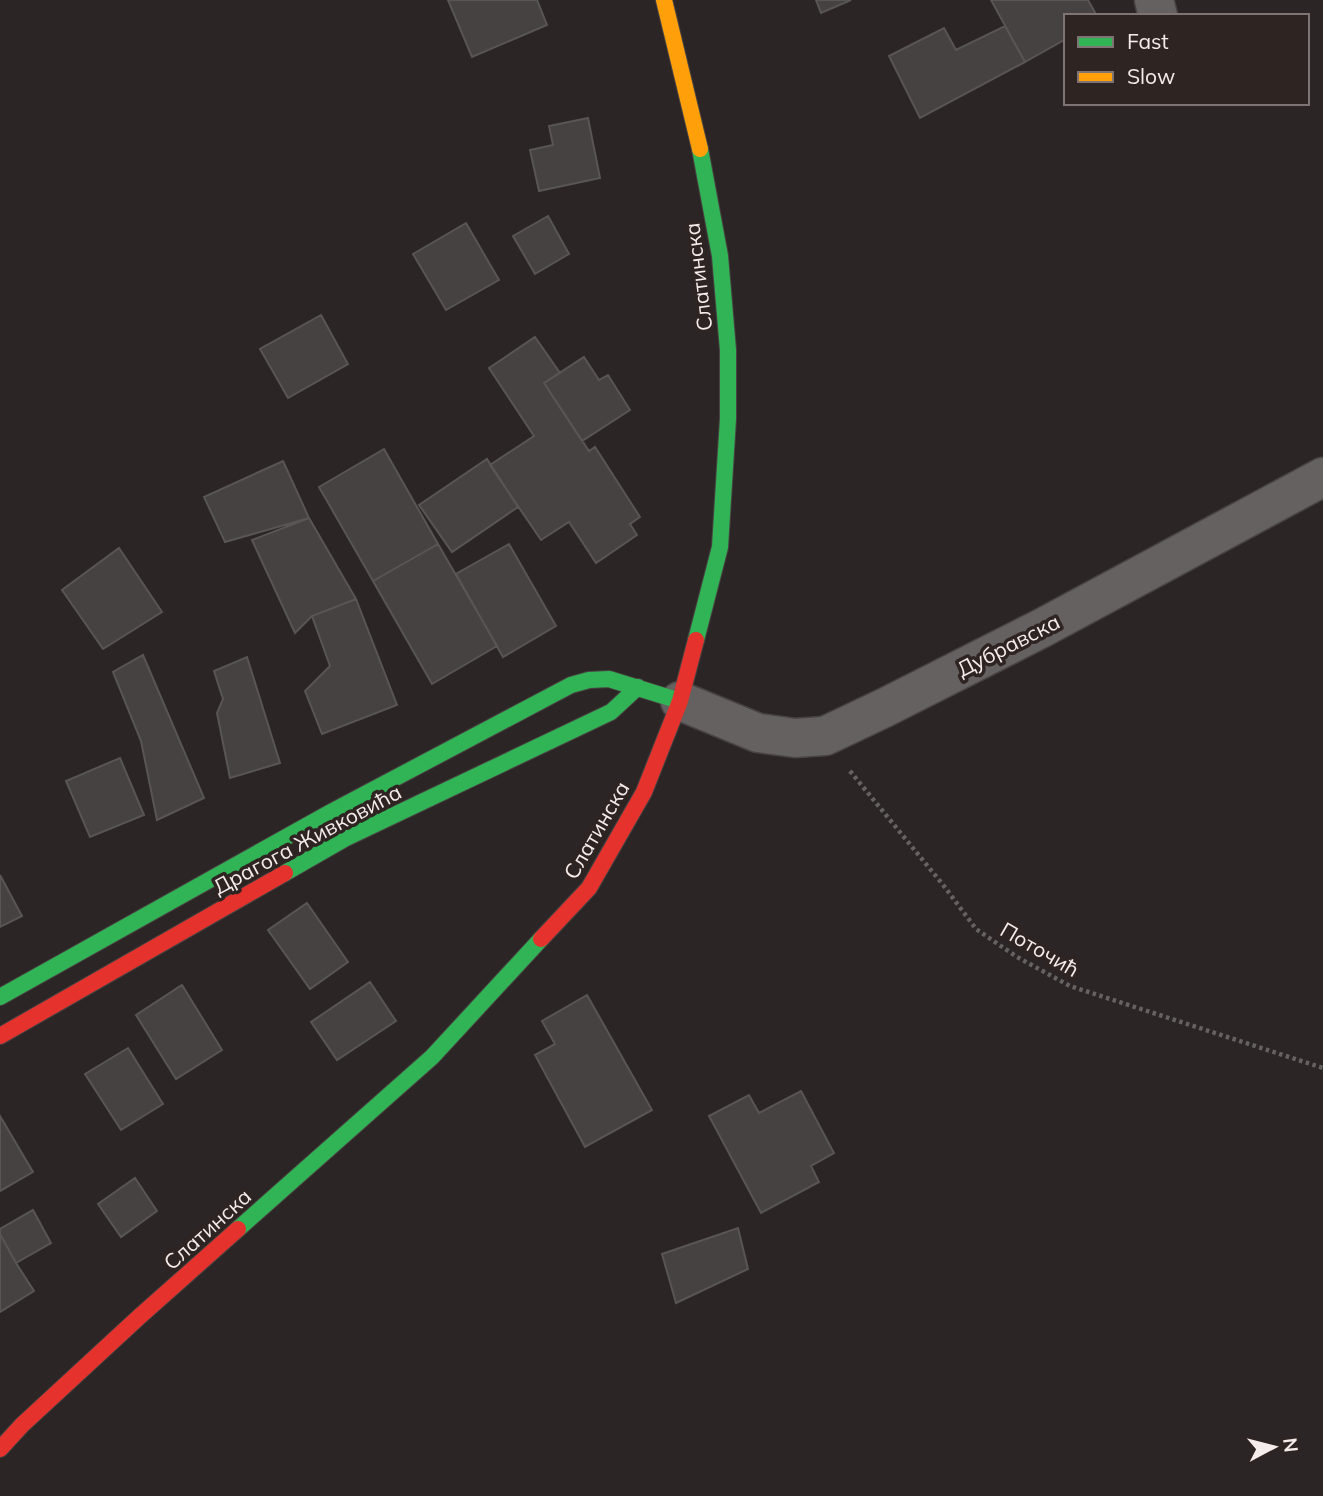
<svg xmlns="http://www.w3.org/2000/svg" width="1323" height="1496" font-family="Mulish,sans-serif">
<rect width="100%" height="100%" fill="#2b2625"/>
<path fill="#474242" stroke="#5a5555" stroke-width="2" d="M448,0H537L547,25L472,57Z
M816,0H851L821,13Z
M991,0H1088L1097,16H1066V39L1025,62Z
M1005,26L1025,62L920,118L889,56L944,28L956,50Z
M588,118L600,178L539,191L530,150L553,145L549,126Z
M548,216L569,254L535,274L513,236Z
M466,223L499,280L446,310L413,254Z
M321,315L348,364L288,398L260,349Z
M535,337L560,373L544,383L589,451L595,447L640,517L630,524L637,535L596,563L569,522L541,540L490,465L534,436L489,368Z
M584,357L599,380L608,375L630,410L582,441L544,383Z
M384,449L438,544L373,581L319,487Z
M487,459L518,507L452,552L419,505Z
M283,461L309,518L225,542L204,497Z
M309,518L356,599L312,616L295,633L252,540Z
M438,544L497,646L432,684L373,581Z
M509,544L556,626L503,657L456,574Z
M119,548L162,612L103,649L62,590Z
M356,599L397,705L322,734L305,691L330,666L312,616Z
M143,655L204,798L157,820L141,741L113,672Z
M247,657L280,763L230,778L217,713L223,699L214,671Z
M120,758L144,815L90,837L66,781Z
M0,875L22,916L0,927Z
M307,903L348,962L310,989L268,930Z
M370,982L396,1021L337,1060L311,1022Z
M182,985L222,1050L176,1079L136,1015Z
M587,995L652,1110L585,1147L535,1055L555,1044L542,1021Z
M128,1048L163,1104L121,1130L85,1074Z
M801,1091L834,1153L811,1166L819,1182L761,1213L709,1116L749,1095L759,1113Z
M0,1116L33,1172L0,1191Z
M135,1178L157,1211L121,1237L98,1204Z
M33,1210L51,1243L16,1263L0,1234V1229Z
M738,1228L748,1269L676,1303L662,1254Z
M0,1234L16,1263L34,1291L0,1312Z"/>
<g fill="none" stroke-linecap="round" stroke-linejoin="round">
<defs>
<path id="street" d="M1154,0L1158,16
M680,701L758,733L795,738L825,736L884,708L1042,628L1323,477"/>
<path id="fast" d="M696,640L720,547L728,419V350L720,256L700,149
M285,873L346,838L611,712L638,687
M0,997L331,812L571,685L589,680L609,679L680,701
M238,1229L432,1057L541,939"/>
<path id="slow" d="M664,0L700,149"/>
<path id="jam" d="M541,939L589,888L644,792L680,701L696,640
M0,1036L285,873
M0,1449L22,1425L139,1317L238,1229"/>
</defs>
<use href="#street" stroke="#494443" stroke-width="41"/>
<use href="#fast" stroke="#494443" stroke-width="18"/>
<use href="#slow" stroke="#494443" stroke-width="18"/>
<use href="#jam" stroke="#494443" stroke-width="18"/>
<path stroke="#666261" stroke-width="4.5" stroke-dasharray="3.5 3.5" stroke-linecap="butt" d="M850,771L944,886L976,929L1017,957L1070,986L1323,1068"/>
<use href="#street" stroke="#656160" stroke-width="38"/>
<use href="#fast" stroke="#30b455" stroke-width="16"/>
<use href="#slow" stroke="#ff9f0a" stroke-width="16"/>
<use href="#jam" stroke="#e5322d" stroke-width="16"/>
</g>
<g text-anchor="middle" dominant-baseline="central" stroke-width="7" stroke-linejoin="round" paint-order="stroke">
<g font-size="21" fill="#f4edec" stroke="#2e2422">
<text transform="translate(698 277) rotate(-97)">Слатинска</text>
<text transform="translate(1008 645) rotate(-27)">Дубравска</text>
<text transform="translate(596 830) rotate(-60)">Слатинска</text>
<text transform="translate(307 839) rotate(-28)">Драгога Живковића</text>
<text transform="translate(1040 949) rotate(30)">Поточић</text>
<text transform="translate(207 1229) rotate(-42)">Слатинска</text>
</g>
</g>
<rect x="1064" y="14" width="245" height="91" fill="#2e2422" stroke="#7d7473" stroke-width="2"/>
<rect x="1078" y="37" width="35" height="10" fill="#30b455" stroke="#7d7473" stroke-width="2"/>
<text x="1127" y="49" font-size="21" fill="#f4edec">Fast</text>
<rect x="1078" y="72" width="35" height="10" fill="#ff9f0a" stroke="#7d7473" stroke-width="2"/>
<text x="1127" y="84" font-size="21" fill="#f4edec">Slow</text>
<g transform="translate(1274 1447) rotate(83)" stroke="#2e2422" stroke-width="5" paint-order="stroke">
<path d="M0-5L12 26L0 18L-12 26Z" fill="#f4edec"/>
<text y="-10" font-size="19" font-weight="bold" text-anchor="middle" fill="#f4edec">N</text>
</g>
</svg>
